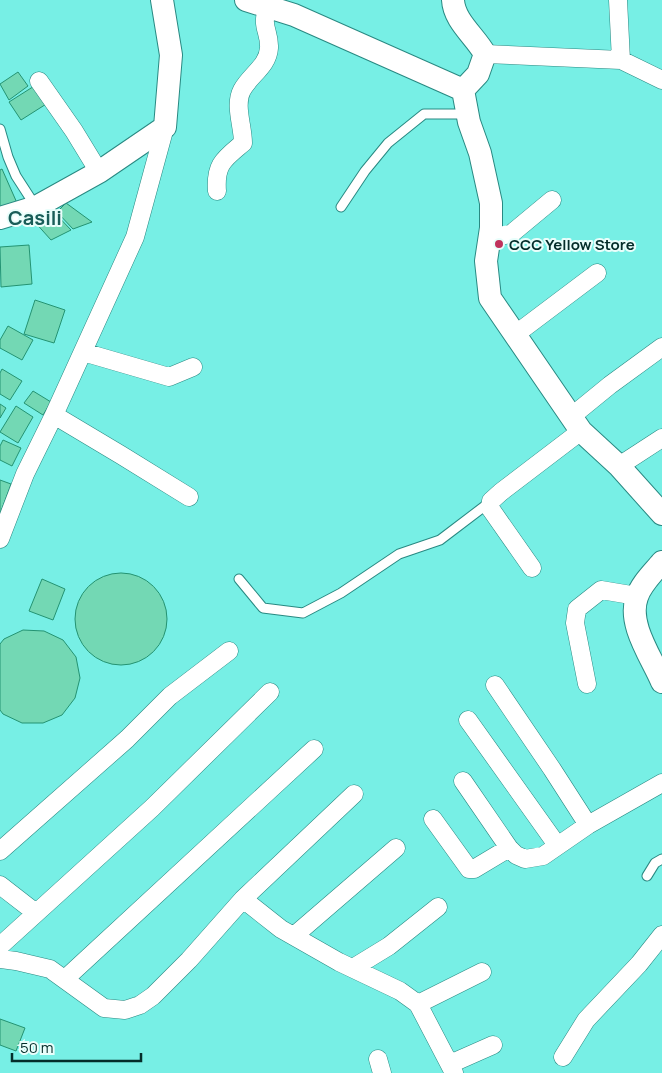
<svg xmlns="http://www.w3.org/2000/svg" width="662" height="1073" font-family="Manrope,sans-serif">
<rect width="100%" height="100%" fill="#77efe5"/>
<path fill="#73d8b4" stroke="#249372" d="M18,72L28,86L9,100L0,84Z
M39,83L51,101L21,120L9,102Z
M2,169L17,203L0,211V170Z
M66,203L92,222L73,229L57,212Z
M52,210L71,230L51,240L33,220Z
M29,245L32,284L1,287L0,247Z
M35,300L65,310L54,343L24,334Z
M8,326L33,340L22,360L0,348V340Z
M2,369L22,381L10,400L0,394V373Z
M33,391L51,402L43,415L24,403Z
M0,404L6,408L0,418Z
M16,406L33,417L18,443L0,432Z
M3,440L21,448L12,466L0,460V446Z
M0,480L11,484L0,514Z
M75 619a46 46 0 1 1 92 0a46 46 0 1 1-92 0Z
M42,579L65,589L53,620L29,611Z
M23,630L44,631L63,640L76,657L80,678L75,698L62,715L43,723H22L3,714L0,710V644L4,639Z
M0,1019L25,1028L16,1051L0,1045Z"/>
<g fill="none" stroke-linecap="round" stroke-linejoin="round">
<defs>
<path id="service" d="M0,129L8,157L16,176L36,207
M341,207L365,171L388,143L424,114H467
M239,579L263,608L303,613L341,593L399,554L440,540L490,502
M647,876L655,863L662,859"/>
<path id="minor" d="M618,0L621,60
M485,54L621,60L662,80
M39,81L74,131L99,172
M217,191C215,164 224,159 243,143C243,126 234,105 242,90C250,75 268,66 269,48C270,31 260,27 268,7
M490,234L499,236L511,234L552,200
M516,334L597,273
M83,352L169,377L193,367
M54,415L121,455L189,497
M572,416L610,385L662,347
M619,466L662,438
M0,539L25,474L54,415L135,237L165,127
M532,568L490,508L491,501L501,492L581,431
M587,684L575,623L577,609L601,590L637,596
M495,685L552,769L588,825
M468,720L557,845
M463,781L509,848L516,855L525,859L543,856L588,825L662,783
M433,819L469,869H474L509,848
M0,851L127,739L170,696L229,651
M0,885L36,913
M243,899L281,929L339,962L400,991L418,1004L454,1073
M295,935L396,848
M0,946L152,808L270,692
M0,959L16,961L50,969L104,1008L125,1010L140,1005L153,996L189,960L243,899L354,794
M353,968L389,946L438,907
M65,979L314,749
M418,1004L482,972
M563,1057L586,1020L639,964L662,935
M378,1059L382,1073
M450,1064L493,1045"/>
<path id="tertiary" d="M246,0L294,15L463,90
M453,0C454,21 475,36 485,54L478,74L463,90
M463,90L469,122L480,153L491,203V228L486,261L490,298L581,431L619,466L662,514
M0,218L36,207L99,172L165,127L171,55L162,0
M662,562C653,573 641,584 637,597C627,624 652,658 662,682"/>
</defs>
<use href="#service" stroke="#298982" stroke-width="11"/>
<use href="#minor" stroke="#298982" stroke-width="19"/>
<use href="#tertiary" stroke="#298982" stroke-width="24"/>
<use href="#service" stroke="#fff" stroke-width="9"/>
<use href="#minor" stroke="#fff" stroke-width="18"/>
<use href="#tertiary" stroke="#fff" stroke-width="22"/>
</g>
<circle fill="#c0325c" stroke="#e9fefb" stroke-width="2" cx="499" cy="244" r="5"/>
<g text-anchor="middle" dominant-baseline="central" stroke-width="4" stroke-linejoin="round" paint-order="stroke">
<g font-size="15" font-weight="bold" fill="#042d2a" stroke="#e9fefb" text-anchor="start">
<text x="509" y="244">CCC Yellow Store</text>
</g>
<g font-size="20" font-weight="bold" fill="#195d58" stroke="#e9fefb">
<text x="35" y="217">Casili</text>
</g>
</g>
<path d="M12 1053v8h129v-8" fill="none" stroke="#042d2a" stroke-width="2.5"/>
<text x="20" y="1053" font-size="15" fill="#042d2a" stroke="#e9fefb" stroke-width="4" paint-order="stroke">50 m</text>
</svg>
